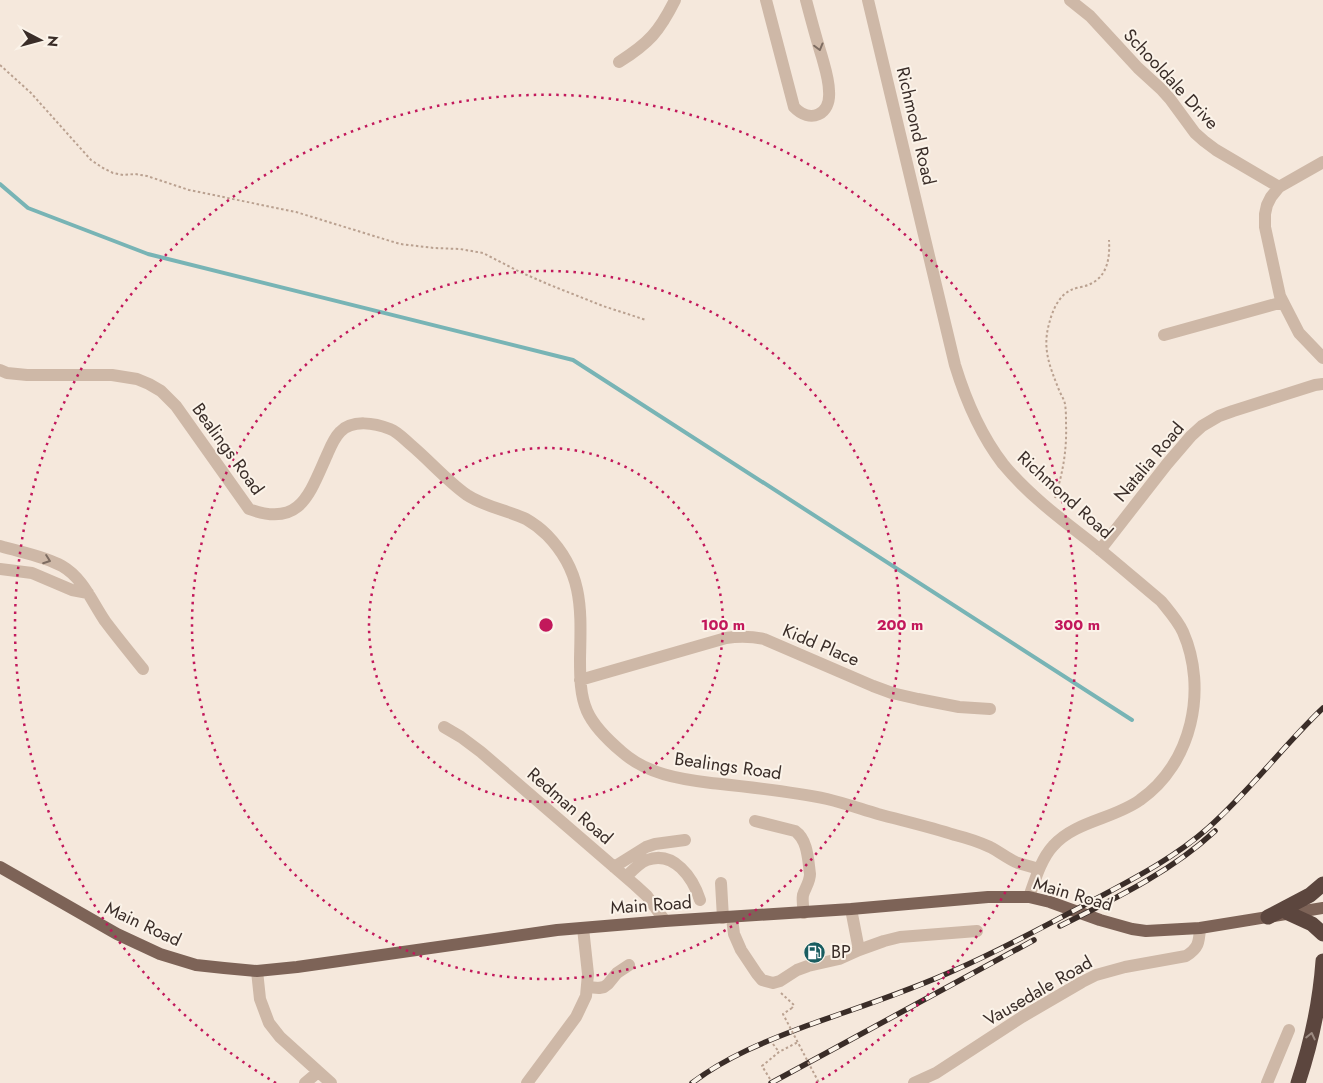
<svg xmlns="http://www.w3.org/2000/svg" width="1323" height="1083" font-family="Jost,sans-serif">
<rect width="100%" height="100%" fill="#f5e8dc"/>
<g fill="none" stroke-linecap="round" stroke-linejoin="round">
<path stroke="#78b4b5" stroke-width="4" d="M0,184L28,208L148,254L573,360L1132,720"/>
<path stroke="#baa190" stroke-width="2" stroke-dasharray="2.5 2.5" stroke-linecap="butt" d="M0,65L31,93L91,160L103,168L113,173L123,175L135,174L147,176L189,190L296,212L400,244L434,248L460,249L483,253L520,272L550,285L603,306L646,320
M1055,498C1063,472 1067,450 1066,423C1066,417 1066,410 1065,404C1064,399 1061,395 1059,390C1050,367 1042,349 1049,324C1052,312 1058,296 1071,290C1077,287 1086,287 1092,283C1108,275 1110,256 1109,240
M781,993L794,1005L792,1008
M773,1044L779,1052
M770,1079L762,1066L779,1052L798,1042"/>
<path stroke="#ceb8a7" stroke-width="12" d="M766,0L794,107C810,124 831,115 829,91C829,80 825,68 822,57C816,38 811,19 806,0
M868,0L955,365C966,401 980,434 1003,464C1027,493 1058,517 1088,540C1113,560 1137,581 1161,601C1169,611 1178,621 1183,632C1208,689 1192,764 1140,800C1114,819 1075,821 1053,846C1041,859 1035,880 1029,897
M1070,0L1090,16L1138,68L1161,89L1170,99L1195,133L1204,141L1216,150L1279,187
M619,62C649,43 659,32 675,0
M1323,162L1279,187L1271,197L1267,205L1265,214V227L1280,296L1299,333L1323,358
M1164,335L1283,302
M0,370L7,373L27,375H112L137,379L149,384L161,391L176,406L249,509C300,528 309,495 327,455C330,448 334,438 340,432C352,419 375,423 390,429C398,432 405,440 411,445C430,461 447,481 467,495C485,507 507,510 526,519C533,523 541,529 547,535C584,573 581,610 580,659C580,676 580,695 587,711C594,727 609,741 622,752C647,774 679,779 711,783C749,787 789,791 827,799C844,803 861,809 878,814C904,821 930,827 955,835C967,838 979,842 990,847C1000,852 1008,859 1018,863C1025,865 1032,867 1039,869
M0,546C20,552 44,556 62,566C83,578 92,602 105,621C117,637 130,653 143,669
M1100,550L1167,464L1191,436L1202,426L1219,416L1233,411L1315,385L1323,384
M0,569L32,573L72,590L88,593
M580,680L726,638C739,636 750,636 764,639L873,686L892,693L918,699L959,707L990,709
M444,727L461,737L481,752L635,885L647,896L665,921
M755,821L795,831C808,840 808,860 810,874C810,882 805,888 803,895C802,901 803,907 804,913
M614,867L646,847L655,844L685,840
M626,877C632,871 639,863 647,860C674,850 693,878 700,900
M721,883L723,918
M851,909L859,950
M732,918L734,934L741,950L757,974L762,980L773,983L780,981L797,970L808,966L839,959L859,950L884,941L900,937L977,931
M257,971L260,999L269,1023L280,1037L331,1083
M587,987L599,988L604,987L608,984L617,973L629,965
M305,1083L318,1072
M527,1083L576,1017L586,996L588,974L583,928
M914,1083L936,1073L1022,1017L1082,982L1096,975L1125,967L1186,956C1199,948 1199,942 1200,928
M1267,1083L1289,1030"/>
<path stroke="#7d6357" stroke-width="12" d="M0,867L117,934L160,954L196,965L224,968L257,971L297,967L557,930L665,921L851,909L988,897H1029L1050,902L1100,920L1132,929L1146,931L1200,928L1323,908"/>
<path stroke="#5c463e" stroke-width="15" d="M1288,913L1312,924L1323,934
M1268,917L1310,895L1323,884
M1298,1083C1311,1044 1320,1002 1323,961"/>
<defs>
<path id="rail" d="M1060,926C1114,899 1171,872 1215,831
M692,1083C726,1057 766,1041 806,1026C856,1008 907,992 955,970C1001,950 1045,926 1090,902C1131,880 1173,859 1208,828C1250,791 1283,746 1323,708
M771,1083L1034,940"/>
</defs>
<use href="#rail" stroke="#3a2d28" stroke-width="5.5"/>
<use href="#rail" stroke="#fbf3e9" stroke-width="4" stroke-dasharray="11" stroke-linecap="butt"/>
<path stroke="#baa190" stroke-width="2" stroke-dasharray="2.5 2.5" stroke-linecap="butt" d="M792,1008L783,1014L819,1083"/>
</g>
<defs><path id="oneway-chevron" d="M-2-3.5L2.5 0L-2 3.5" fill="none" stroke-width="1.6" stroke-linecap="round" stroke-linejoin="round" transform="scale(1.25)"/></defs>
<g stroke="#7d6c61">
<use href="#oneway-chevron" transform="translate(819 47) rotate(75)"/>
<use href="#oneway-chevron" transform="translate(47 560) rotate(20)"/>
</g>
<use stroke="#9c8b82" href="#oneway-chevron" transform="translate(1311 1036) rotate(-77)"/>
<g fill="none" stroke="#c2185b" stroke-width="2.5" stroke-dasharray="2.5 5">
<circle cx="546" cy="625" r="177"/>
<circle cx="546" cy="625" r="354"/>
<path d="M276 1083A531 531 0 1 1 816 1083"/>
</g>
<defs>
<symbol id="fuel-disc" viewBox="-11 -11 22 22"><circle r="9.5" fill="#195d60" stroke="#fbf3e9"/><path d="M-5.5-6h7V0h2V4h1.3V-2.5L3-4.5l.8-.8L6-3V5H2.5V1h-1V6h-7ZM-4.2-4.7v3.2H.2V-4.7Z" fill="#fff"/></symbol>
</defs>
<g fill-rule="evenodd">
<use href="#fuel-disc" x="802" y="940" width="25" height="25"/>
</g>
<g text-anchor="middle" dominant-baseline="central" stroke-width="4" stroke-linejoin="round" paint-order="stroke">
<g font-size="18" fill="#3a2d28" stroke="#fbf3e9">
<text transform="translate(1171 79) rotate(47)">Schooldale Drive</text>
<text transform="translate(916 126) rotate(77)">Richmond Road</text>
<text transform="translate(228 449) rotate(54)">Bealings Road</text>
<text transform="translate(1149 462) rotate(-50)">Natalia Road</text>
<text transform="translate(1065 495) rotate(42)">Richmond Road</text>
<text transform="translate(821 645) rotate(23)">Kidd Place</text>
<text transform="translate(728 766) rotate(8)">Bealings Road</text>
<text transform="translate(570 806) rotate(41)">Redman Road</text>
<text transform="translate(1073 894) rotate(16)">Main Road</text>
<text transform="translate(651 905) rotate(-4)">Main Road</text>
<text transform="translate(143 924) rotate(25)">Main Road</text>
<text transform="translate(1038 991) rotate(-30)">Vausedale Road</text>
</g>
<g font-size="18" fill="#3a2d28" stroke="#fbf3e9" text-anchor="start">
<text x="831" y="952">BP</text>
</g>
</g>
<circle cx="546" cy="625" r="8" fill="#c2185b" stroke="#fbf3e9" stroke-width="2.5"/>
<g font-size="15" text-anchor="middle" font-weight="bold" fill="#c2185b" stroke="#fbf3e9" stroke-width="4" stroke-linejoin="round" paint-order="stroke">
<text x="723" y="630">100 m</text>
<text x="900" y="630">200 m</text>
<text x="1077" y="630">300 m</text>
</g>
<g transform="translate(40 40) rotate(96)" stroke="#fbf3e9" stroke-width="4" paint-order="stroke">
<path d="M0-4L9 19L0 12L-9 19Z" fill="#3a2d28"/>
<text y="-8" font-size="14" font-weight="bold" text-anchor="middle" fill="#3a2d28">N</text>
</g>
</svg>
